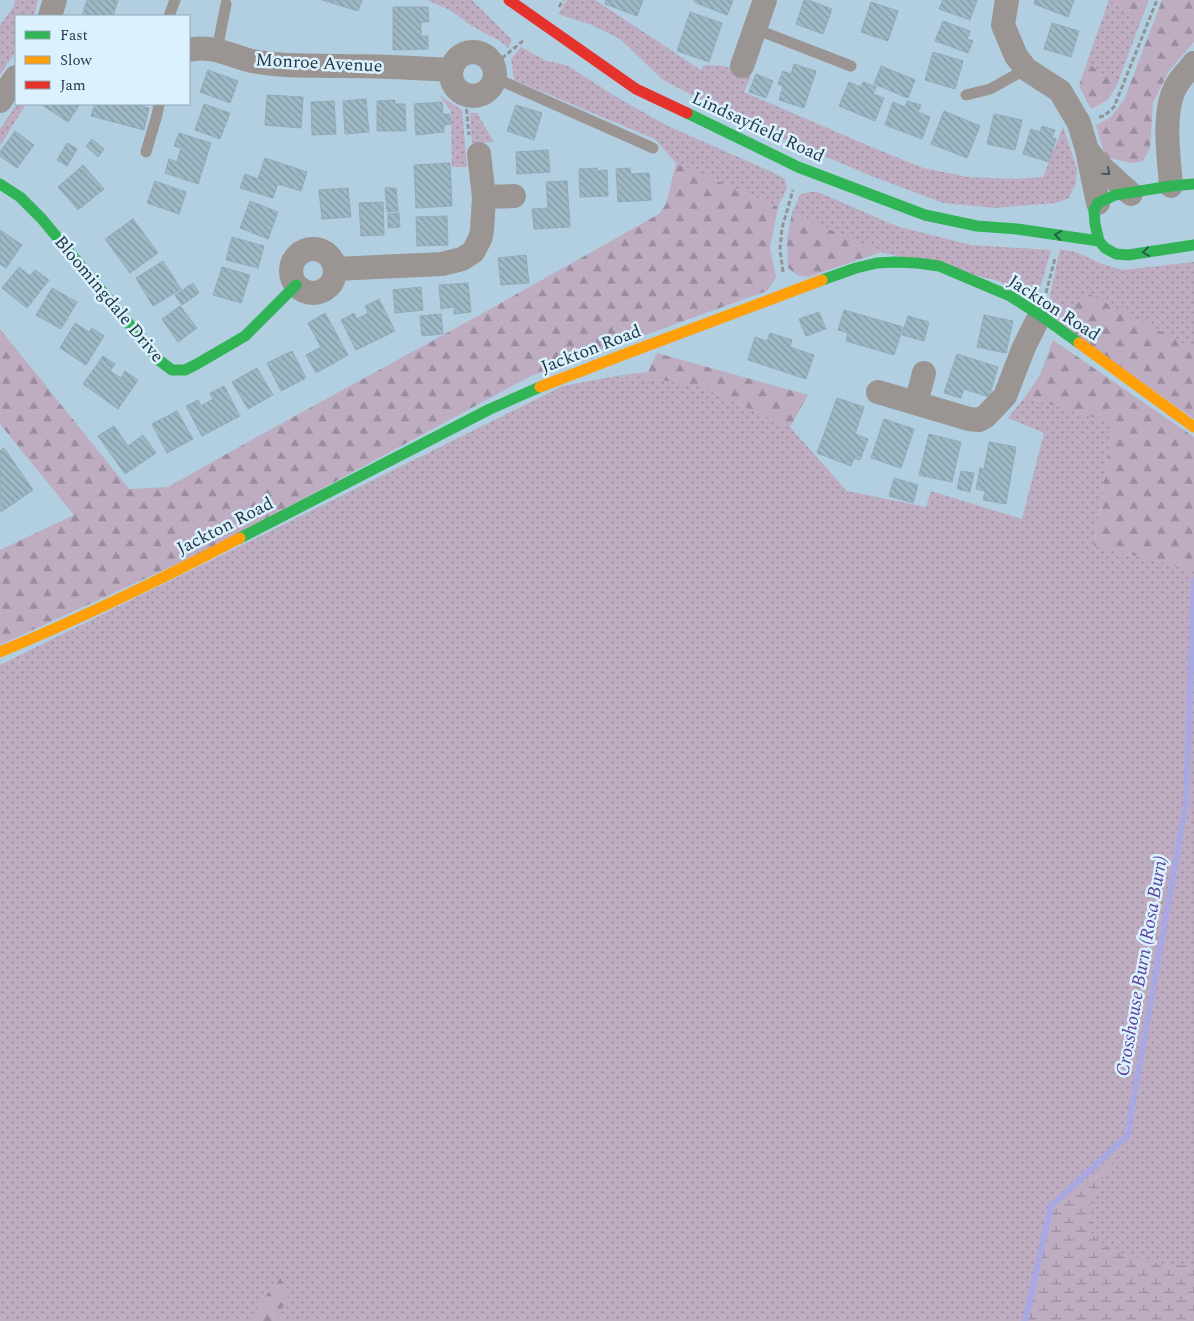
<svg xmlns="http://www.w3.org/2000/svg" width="1194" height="1321" font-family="Spectral,serif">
<defs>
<pattern id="grass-dots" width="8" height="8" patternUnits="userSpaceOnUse" patternTransform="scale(1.25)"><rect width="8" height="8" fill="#beacc1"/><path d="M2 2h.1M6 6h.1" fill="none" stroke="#9a8d9f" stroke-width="1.8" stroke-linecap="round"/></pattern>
<pattern id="forest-firs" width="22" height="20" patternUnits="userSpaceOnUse" patternTransform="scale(1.25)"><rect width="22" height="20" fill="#beacc1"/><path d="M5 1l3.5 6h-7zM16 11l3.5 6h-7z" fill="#9a8d9f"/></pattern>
<pattern id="wetland-marsh" width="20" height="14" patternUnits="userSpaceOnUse" patternTransform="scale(1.25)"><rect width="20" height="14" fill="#beacc1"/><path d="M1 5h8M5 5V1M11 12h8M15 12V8" fill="none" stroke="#9a8d9f"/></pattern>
<pattern id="building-back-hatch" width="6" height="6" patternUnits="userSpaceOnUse" patternTransform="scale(1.25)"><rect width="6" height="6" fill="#9fb8c5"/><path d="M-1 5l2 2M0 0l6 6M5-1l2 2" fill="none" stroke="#8197a2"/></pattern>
</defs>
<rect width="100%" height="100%" fill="#b1cfe1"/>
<path fill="url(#grass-dots)" d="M15,0H38L34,16H16V51L0,75V25L13,8Z
M427,0H472L512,40L508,48L500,41L472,26L450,10Z
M567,0H595L701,70L704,65L724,66L751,76L744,92L862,143L923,168L968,177L1016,179L1043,177L1063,127L1077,168L1076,183L1069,198L1056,203L995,208L943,203L874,177L746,123L663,80L620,39L592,25L558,14Z
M1109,0L1140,23L1117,85L1087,62Z
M521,47L544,60L568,66L618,98L668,126L774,173L785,179L787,188L778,207L676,163L655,139L514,80L511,59Z
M439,95L462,110L467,167H452L451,111Z
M17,104H26L0,146V129Z
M470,113H477L494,142L472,143Z
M811,192H818L896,226L971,245L1051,250L1038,295L995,280L881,252L792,213L800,194Z
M1060,249L1076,252L1100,263L1122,270L1194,262V352L1188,346L1066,311L1046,314Z
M616,376L687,383L701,387L790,427L847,491L926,507L931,491L1022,519L1044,433L1008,418L1025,397L1113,423L1094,546L1194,570V1321H0V665L563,386Z"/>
<path fill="url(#forest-firs)" d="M1109,0H1149L1140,23Z
M1162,0H1194V42L1169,71L1153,103L1150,148L1143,161L1132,163L1109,158L1104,152L1096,125L1111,117L1124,100Z
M1087,62L1117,85L1108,100L1091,109L1079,86Z
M676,163L778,207L770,247L776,277L767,291L529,377L214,547L0,645V550L74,515L0,424V329L129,489L168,487L246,443L485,312L659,214L666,204Z
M792,213L881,252L808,277L797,275L788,268L787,239Z
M1087,293L1188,346L1194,352V419L1046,314L1066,311Z
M1053,340L1194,437V570L1094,546L1113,423L1025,397L1040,375Z
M657,353L808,395L790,427L701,387L687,383L616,376L648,372Z
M280,1277L288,1298L276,1321H247Z"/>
<path fill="url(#wetland-marsh)" d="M1116,1157L1090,1199L1092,1235L1113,1251L1167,1266L1194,1264V1321H1025L1051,1206Z"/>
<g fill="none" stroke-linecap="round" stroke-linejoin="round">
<path stroke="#aaa8e3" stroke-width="6" d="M1025,1321L1051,1206L1127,1136L1186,803L1194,580"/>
</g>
<path fill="url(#building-back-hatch)" stroke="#93abb9" d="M87,0H118L113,16H82Z
M322,0H362L358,11Z
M606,0H643L637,16L605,4Z
M695,0H732L733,1L727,15L694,2Z
M804,0H808L832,9L823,34L796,24Z
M943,0H977L970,20L939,9Z
M1035,0H1074L1068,17L1034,4Z
M871,2L898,11L888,41L861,32Z
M393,7H428L429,22H421V36H428V49L393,50Z
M690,12L722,23L709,62L677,51Z
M943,21L970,31L967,39L973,41L968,53L935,41Z
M1052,23L1079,31L1071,57L1044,49Z
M933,52L963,61L955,89L925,80Z
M794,64L816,71L804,108L779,100L783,86L778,84L783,71L791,74Z
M881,66L915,80L908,98L874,84Z
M208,70L238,81L230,103L200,92Z
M756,74L773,81L766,98L749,92Z
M849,82L861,87L863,82L876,87L873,94L884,98L875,121L839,106Z
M267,95L303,97L301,128L265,125Z
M366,99L369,132L345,134L343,101Z
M395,100V104H405L406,131H377V101Z
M334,101L336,134L312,135L311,102Z
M907,101L921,105L918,112L930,117L922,139L885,125L893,102L905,107Z
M442,102L443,114H450L451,124L444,125V132L416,135L414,104Z
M42,104H80L68,122L42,105Z
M95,104H133L149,108L144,130L91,116Z
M204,104L230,113L220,139L195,130Z
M516,105L542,113L534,140L507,131Z
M944,111L980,126L967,158L931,144Z
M994,114L1022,120L1015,150L987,144Z
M1042,126L1055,130L1052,137L1056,139L1049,162L1023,154L1031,129L1040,132Z
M15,131L34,145L17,168L0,156V152Z
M179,133L211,143L198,184L165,173L169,159L177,162L181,148L174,146Z
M92,139L104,149L98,157L86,146Z
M67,143L77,149L67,166L57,160Z
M548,150L550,172L517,174L516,152Z
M265,158L307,172L301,191L278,184L273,198L240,188L245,174L258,179Z
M450,163L452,206L416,208L414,165Z
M83,165L104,189L78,210L58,187Z
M597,168V171L607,170L608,196L580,197L579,169Z
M630,168L631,174L649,173L651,200L618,202L616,169Z
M155,181L186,192L179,214L147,203Z
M567,181L570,227L534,229L532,209L548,208L546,182Z
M348,188L351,217L322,219L319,190Z
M385,188H396L398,211L387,212Z
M250,201L278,212L268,239L240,228Z
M383,202L384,235L361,236L359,203Z
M399,213L400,227L388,228V214Z
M447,216L448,245L417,246L416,217Z
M133,219L158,253L130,273L105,239Z
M0,230L22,245L6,268L0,264Z
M232,237L264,246L258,268L226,260Z
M526,255L529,283L501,285L498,258Z
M163,261L181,289L153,306L136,278Z
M19,267L30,276L35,270L49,280L27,308L2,288Z
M222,267L250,275L241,303L213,295Z
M193,283L199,293L182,305L175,295Z
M468,283L471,312L454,314V307L441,309L439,285Z
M421,287L423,310L395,313L393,290Z
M52,288L77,302L61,329L36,315Z
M379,299L395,331L356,350L341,320L354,313L357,319L368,313L365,306Z
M180,306L197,328L178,342L162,319Z
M844,310L903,327L894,355L846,341L848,333L838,330Z
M819,312L826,329L806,336L799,319Z
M325,313L348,355L316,373L306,355L321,347L308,323Z
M441,314L443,334L422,336L420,316Z
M984,315L1013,321L1006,353L977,347Z
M908,316L929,322L924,341L902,335Z
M75,323L89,332L92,328L104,336L86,365L60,348Z
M770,333L792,340L790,347L814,355L806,379L748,360L755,337L767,341Z
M292,351L306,378L281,391L267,363Z
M957,354L998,367L989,397L964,389L961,398L944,393Z
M103,356L115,364L110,371L121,378L125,371L138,380L118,409L83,384Z
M257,368L273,395L248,409L232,382Z
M224,386L240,416L202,436L186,406L198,400L201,406L213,399L210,393Z
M837,398L864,407L855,434L868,439L860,460L854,458L851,466L817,453Z
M177,411L193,439L167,453L152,424Z
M884,419L914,429L901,468L871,458Z
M114,426L128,446L143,435L156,453L125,474L98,436Z
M929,434L961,442L952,482L919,475Z
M989,442L1016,447L1006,504L983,500L985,491L976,489L980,468L984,469Z
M4,448L33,490L1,512L0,451Z
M961,471L974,473L970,492L957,489Z
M894,478L918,485L913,503L889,496Z"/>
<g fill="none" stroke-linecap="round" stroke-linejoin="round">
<path stroke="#919495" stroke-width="3" stroke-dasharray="5 2.5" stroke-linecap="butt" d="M559,7L563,0
M496,63L524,40
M465,94L469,135
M1099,117L1104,116L1114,107L1157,0
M783,272L780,250L782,228L793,190
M1046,293L1055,258"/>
<path stroke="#9a9592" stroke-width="11" d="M169,16L175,0
M755,29L851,66
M217,50L226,4
M495,78L653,148
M966,95L990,89L1026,69
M146,152L157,115L159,104"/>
<path stroke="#9a9592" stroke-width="24" d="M1007,0L1003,25L1016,56L1026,69L1060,91L1079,123L1087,150
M50,16L55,0
M189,50C210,44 232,56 252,61C282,67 314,65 344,66C380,66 416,68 451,70
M451 74a22 22 0 1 1 44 0a22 22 0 1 1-44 0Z
M742,66L765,0
M0,101L16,77
M1171,186C1169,158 1162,114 1175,88C1179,79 1188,71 1194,63
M484,197L514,196
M1098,203L1087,150L1100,166L1131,194
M291 271a22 22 0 1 1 44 0a22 22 0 1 1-44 0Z
M335,269L442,264L462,259L473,252L480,239L482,231L484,197L479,154
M878,392L969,419L979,420L986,416L1005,396L1024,347L1040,315
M916,403L924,373"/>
<path stroke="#30b455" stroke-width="11" d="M687,113L798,167L925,215L977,226L1017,229L1099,241
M0,184L20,197L42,219L160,361L172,370H185L197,364L245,336L296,285
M1194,184L1171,186L1115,195L1098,203L1094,210L1095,224L1099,241L1105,248L1116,254L1128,255L1194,245
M822,280L856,268L877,263L895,262L917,263L939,266L1010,296L1040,315L1079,343
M240,538L490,409L540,387"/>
<path stroke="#ff9f0a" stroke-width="11" d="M1079,343L1194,427
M540,387L625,354L822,280
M0,652C82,618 162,579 240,538"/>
<path stroke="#e5322d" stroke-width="11" d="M509,0L636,89L687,113"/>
</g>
<defs><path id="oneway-chevron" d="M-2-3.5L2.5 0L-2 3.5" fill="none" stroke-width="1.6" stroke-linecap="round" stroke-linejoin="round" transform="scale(1.25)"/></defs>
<use stroke="#47555d" href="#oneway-chevron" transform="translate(1107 172) rotate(40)"/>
<g stroke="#275f4a">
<use href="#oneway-chevron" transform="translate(1058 235) rotate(-171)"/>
<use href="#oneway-chevron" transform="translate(1146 252) rotate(172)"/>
</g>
<g text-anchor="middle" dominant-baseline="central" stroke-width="5" stroke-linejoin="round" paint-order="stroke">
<g font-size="18" fill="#233a46" stroke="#dbf1fe">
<text transform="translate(319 63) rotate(3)">Monroe Avenue</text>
<text transform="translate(758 127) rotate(25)">Lindsayfield Road</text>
<text transform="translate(109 299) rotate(50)">Bloomingdale Drive</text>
<text transform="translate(1054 308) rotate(33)">Jackton Road</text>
<text transform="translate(591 349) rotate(-21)">Jackton Road</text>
<text transform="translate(225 526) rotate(-27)">Jackton Road</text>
</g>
<g font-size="19" font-style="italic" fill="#5c419d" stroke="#dbf1fe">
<text transform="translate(1142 966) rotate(-80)">Crosshouse Burn (Rosa Burn)</text>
</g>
</g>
<rect x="15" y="15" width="175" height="90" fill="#dbf1fe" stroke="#91a8b4"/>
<rect x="25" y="31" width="25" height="8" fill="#30b455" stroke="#91a8b4"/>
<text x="60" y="40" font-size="15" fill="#233a46">Fast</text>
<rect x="25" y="56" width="25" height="8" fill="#ff9f0a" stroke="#91a8b4"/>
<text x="60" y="65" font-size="15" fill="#233a46">Slow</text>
<rect x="25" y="81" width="25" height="8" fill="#e5322d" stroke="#91a8b4"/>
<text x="60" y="90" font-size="15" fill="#233a46">Jam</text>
</svg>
